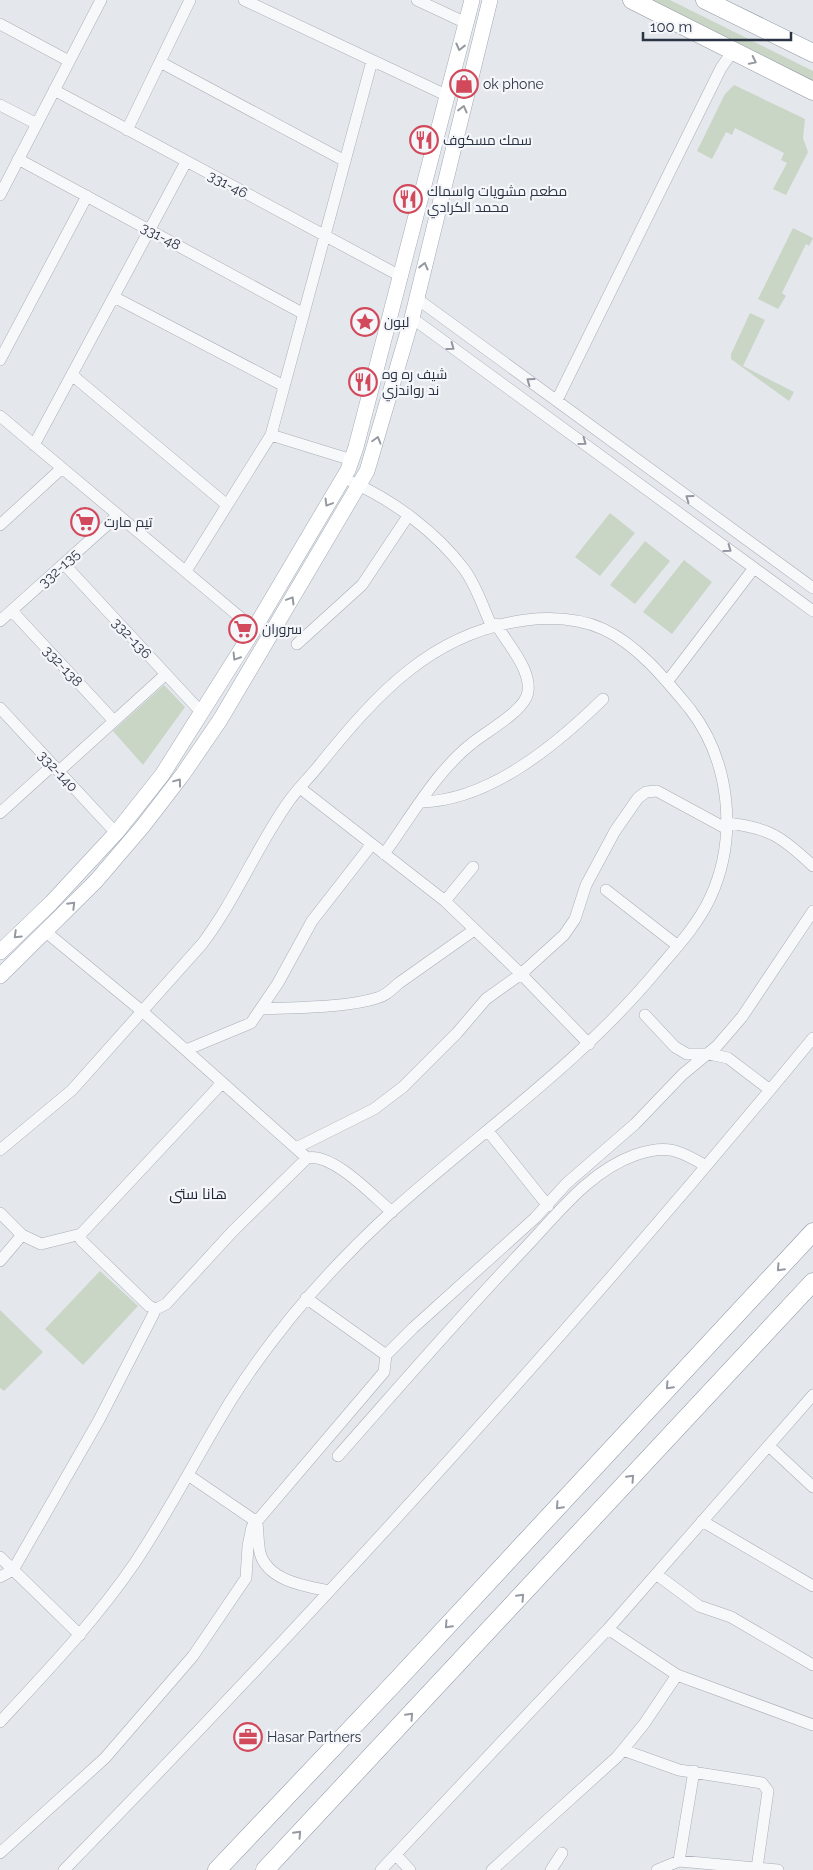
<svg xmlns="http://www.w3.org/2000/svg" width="813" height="1870" font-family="Raleway,Cairo,sans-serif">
<rect width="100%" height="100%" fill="#e4e7ec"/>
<path fill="#c9d6c5" d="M649,0H670L813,71V82Z
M734,85L805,119L803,138L808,152L786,195L773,189L787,163L781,160L784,153L735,128L732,135L726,132L712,159L697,151L725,94Z
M793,228L813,238L809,246L806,244L782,293L786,296L778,309L758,299Z
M750,313L765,320L743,366L794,392L789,401L731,359V354Z
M610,513L635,533L600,576L575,557Z
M645,541L670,561L635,604L610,585Z
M684,560L712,582L672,634L643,612Z
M164,685L185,707L143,765L113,731Z
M100,1271L138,1306L83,1365L45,1329Z
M0,1310L43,1352L4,1391L0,1388Z"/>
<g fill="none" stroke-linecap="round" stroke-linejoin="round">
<defs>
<path id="minor" d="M244,0L448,96
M417,0L466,23
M0,24L69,61
M160,62L345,161
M54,90L402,277
M0,105L37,124
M127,130L190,0
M18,159L304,314
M0,195L101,0
M114,297L284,386
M416,298L813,588
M412,318L813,611
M0,360L87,196
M72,375L227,505
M557,400L721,68L733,51
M0,416L254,629
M271,435L352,460
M34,445L186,162
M352,482C394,501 436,532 464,569C476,585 483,607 491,625
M0,525L62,468
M64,564L201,712
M186,571L271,435L372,61
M12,611L114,721
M0,621L118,515
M297,644L362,585L408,516
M667,682L754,568
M0,708L116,833
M59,771L166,674
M300,788L445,901L521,974L589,1044
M422,802C490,800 556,745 603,699
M0,813L53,765
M728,823C770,828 782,837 813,866
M384,854C411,817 435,773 471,744C485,732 527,710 528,691C531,669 507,643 496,624
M606,890L678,946
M445,901L473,867
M46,932L143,1012L307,1158C332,1152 372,1195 392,1212
M262,1009C296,1007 345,1008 377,998C386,996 392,989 399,983L474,930
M645,1015L675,1047L687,1054H709L728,1058L770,1090
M186,1050L251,1023L278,983L312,921L372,844
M222,1083L81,1234V1240L149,1306L156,1309L166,1304L232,1232L307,1158
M488,1131L548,1206
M296,1148L374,1109L403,1087L457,1033L486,999L521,974L564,935L575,919L586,885L615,831L638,798L646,792L657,791L727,829
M0,1150L72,1090L202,944C236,899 257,846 289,801C299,787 311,776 321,763C377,694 432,632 526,620C552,617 578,618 603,629C638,645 666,680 690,709C730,761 738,836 711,896C699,923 678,946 659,968C581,1063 480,1132 389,1214C328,1270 274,1332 230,1402C197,1456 169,1512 134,1564C95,1621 47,1671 0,1722
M0,1213L22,1235L41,1244L81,1234
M0,1261L22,1235
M386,1355L413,1328L535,1218L567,1183L635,1124L683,1074L717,1046L742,1017L813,911
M769,1446L813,1487
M338,1456C400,1386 461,1315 526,1247C558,1213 590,1171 635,1155C667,1144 679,1150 706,1166
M188,1475L257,1522C258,1532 258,1544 260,1553C268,1581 305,1586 329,1591
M702,1521L813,1586
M0,1557L80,1635
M656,1574L699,1606L731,1617L813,1665
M0,1577L13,1570L99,1420L156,1309
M608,1629L677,1675L813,1725
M623,1750L679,1770L762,1783L768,1791L757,1868
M0,1853L105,1758L193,1656L246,1578L248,1546L252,1527L384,1372L386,1355L306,1298
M396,1855L410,1870
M679,1861L694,1771
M64,1870C325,1603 576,1326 813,1038
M381,1870L608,1629L813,1395
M492,1870L617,1757L644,1724L677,1675
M551,1870L562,1853
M657,1870L679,1861L778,1870"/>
<path id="major" d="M0,952L51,903L116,833L162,775L254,629L348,470L356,447L472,0
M0,976L96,881L143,826L183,774L220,720L367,471L412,318L490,0"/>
<path id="highway" d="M632,0L813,91
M705,0L813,53
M217,1870L399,1678L813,1232
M265,1870L813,1282"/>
</defs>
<use href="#minor" stroke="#a9aeb7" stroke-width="12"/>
<use href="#major" stroke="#a3abb8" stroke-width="16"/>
<use href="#highway" stroke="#8b94a3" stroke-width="19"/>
<use href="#minor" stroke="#f7f8fa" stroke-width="11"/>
<use href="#major" stroke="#fff" stroke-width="15"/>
<use href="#highway" stroke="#fff" stroke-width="18"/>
</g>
<defs><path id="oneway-chevron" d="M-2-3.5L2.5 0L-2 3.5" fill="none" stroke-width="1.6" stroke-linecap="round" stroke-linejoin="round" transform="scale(1.25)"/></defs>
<g stroke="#959aa2">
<use href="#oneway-chevron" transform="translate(460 47) rotate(104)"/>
<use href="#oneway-chevron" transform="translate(753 61) rotate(26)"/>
<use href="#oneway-chevron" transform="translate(463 109) rotate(-76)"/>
<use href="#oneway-chevron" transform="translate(424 266) rotate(-76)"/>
<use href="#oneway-chevron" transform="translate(377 440) rotate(-74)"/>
<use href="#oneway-chevron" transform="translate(328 503) rotate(121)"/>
<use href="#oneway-chevron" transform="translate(291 600) rotate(-59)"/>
<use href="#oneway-chevron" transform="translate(236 657) rotate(122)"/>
<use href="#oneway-chevron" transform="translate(178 782) rotate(-53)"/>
<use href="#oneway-chevron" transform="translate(72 905) rotate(-45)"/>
<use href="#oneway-chevron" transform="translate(17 935) rotate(136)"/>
<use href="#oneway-chevron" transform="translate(780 1268) rotate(133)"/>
<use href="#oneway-chevron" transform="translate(669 1386) rotate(133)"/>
<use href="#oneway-chevron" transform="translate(631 1478) rotate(-47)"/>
<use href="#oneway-chevron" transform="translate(559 1506) rotate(133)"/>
<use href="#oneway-chevron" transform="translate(521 1597) rotate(-47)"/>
<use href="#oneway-chevron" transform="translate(448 1625) rotate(133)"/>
<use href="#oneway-chevron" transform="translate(410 1716) rotate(-47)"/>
<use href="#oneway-chevron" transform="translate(298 1834) rotate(-47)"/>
</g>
<g stroke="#9196a0">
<use href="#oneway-chevron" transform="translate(451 347) rotate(36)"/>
<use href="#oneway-chevron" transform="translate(530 381) rotate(-144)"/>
<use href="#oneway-chevron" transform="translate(583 442) rotate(36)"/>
<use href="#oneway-chevron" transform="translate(689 498) rotate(-144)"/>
<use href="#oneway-chevron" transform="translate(728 549) rotate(36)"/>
</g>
<defs>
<symbol id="shop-ring" viewBox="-11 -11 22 22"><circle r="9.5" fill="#f4f6f9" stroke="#d1495b" stroke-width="1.5"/><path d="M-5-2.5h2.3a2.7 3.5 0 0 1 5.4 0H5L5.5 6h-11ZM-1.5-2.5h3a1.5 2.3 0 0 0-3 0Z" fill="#d1495b"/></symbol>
<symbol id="restaurant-ring" viewBox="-11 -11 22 22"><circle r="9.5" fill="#f4f6f9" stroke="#d1495b" stroke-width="1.5"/><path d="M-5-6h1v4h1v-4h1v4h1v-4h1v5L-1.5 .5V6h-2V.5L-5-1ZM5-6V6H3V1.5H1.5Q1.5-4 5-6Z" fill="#d1495b"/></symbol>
<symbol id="sight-ring" viewBox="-11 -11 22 22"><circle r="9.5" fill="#f4f6f9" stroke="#d1495b" stroke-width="1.5"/><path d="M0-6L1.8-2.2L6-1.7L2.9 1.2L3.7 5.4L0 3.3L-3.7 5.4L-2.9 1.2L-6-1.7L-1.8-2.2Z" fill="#d1495b"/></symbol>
<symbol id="supermarket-ring" viewBox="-11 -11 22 22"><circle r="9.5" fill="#f4f6f9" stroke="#d1495b" stroke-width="1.5"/><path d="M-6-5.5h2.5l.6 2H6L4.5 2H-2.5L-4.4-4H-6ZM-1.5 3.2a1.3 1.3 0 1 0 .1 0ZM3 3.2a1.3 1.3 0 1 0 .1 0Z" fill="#d1495b"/></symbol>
<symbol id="office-ring" viewBox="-11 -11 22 22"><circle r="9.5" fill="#f4f6f9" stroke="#d1495b" stroke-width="1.5"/><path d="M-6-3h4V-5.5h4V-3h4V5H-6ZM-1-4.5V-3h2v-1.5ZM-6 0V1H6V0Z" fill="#d1495b"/></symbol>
</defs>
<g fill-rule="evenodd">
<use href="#shop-ring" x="448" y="68" width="32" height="32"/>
<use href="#restaurant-ring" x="408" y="124" width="32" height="32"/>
<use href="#restaurant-ring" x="392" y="183" width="32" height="32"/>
<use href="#sight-ring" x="349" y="306" width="32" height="32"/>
<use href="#restaurant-ring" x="347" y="366" width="32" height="32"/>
<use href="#supermarket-ring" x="69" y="506" width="32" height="32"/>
<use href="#supermarket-ring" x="227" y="613" width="32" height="32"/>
<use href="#office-ring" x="232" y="1721" width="32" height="32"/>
</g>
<g text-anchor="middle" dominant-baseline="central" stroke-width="4.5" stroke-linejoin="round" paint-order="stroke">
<g font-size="14" fill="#2b3445" stroke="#f4f6f9" text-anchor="start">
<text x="483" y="84">ok phone</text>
<text x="443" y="140">سمك مسكوف</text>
<text x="427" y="191">مطعم مشويات واسماك<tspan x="427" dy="16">محمد الكرادي</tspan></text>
<text x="384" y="322">لبون</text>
<text x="382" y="374">شيف ره وه<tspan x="382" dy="16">ند رواندزي</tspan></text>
<text x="104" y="522">تيم مارت</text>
<text x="262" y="629">سروران</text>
<text x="267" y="1737">Hasar Partners</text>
</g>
<g font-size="14" fill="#2b3445" stroke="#f4f6f9">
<text transform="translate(228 184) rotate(28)">331-46</text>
<text transform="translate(161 236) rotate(28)">331-48</text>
<text transform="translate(59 568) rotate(-42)">332-135</text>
<text transform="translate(132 638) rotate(47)">332-136</text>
<text transform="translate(63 666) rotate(47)">332-138</text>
<text transform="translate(58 771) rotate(47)">332-140</text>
</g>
<g font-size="15" fill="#1d2536" stroke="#f4f6f9">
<text x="198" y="1194">هانا ستى</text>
</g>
</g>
<path d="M643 32v8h148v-8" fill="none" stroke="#2b3445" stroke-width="2.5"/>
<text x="650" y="32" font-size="15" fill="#2b3445" stroke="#f4f6f9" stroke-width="4" paint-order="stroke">100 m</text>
</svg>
